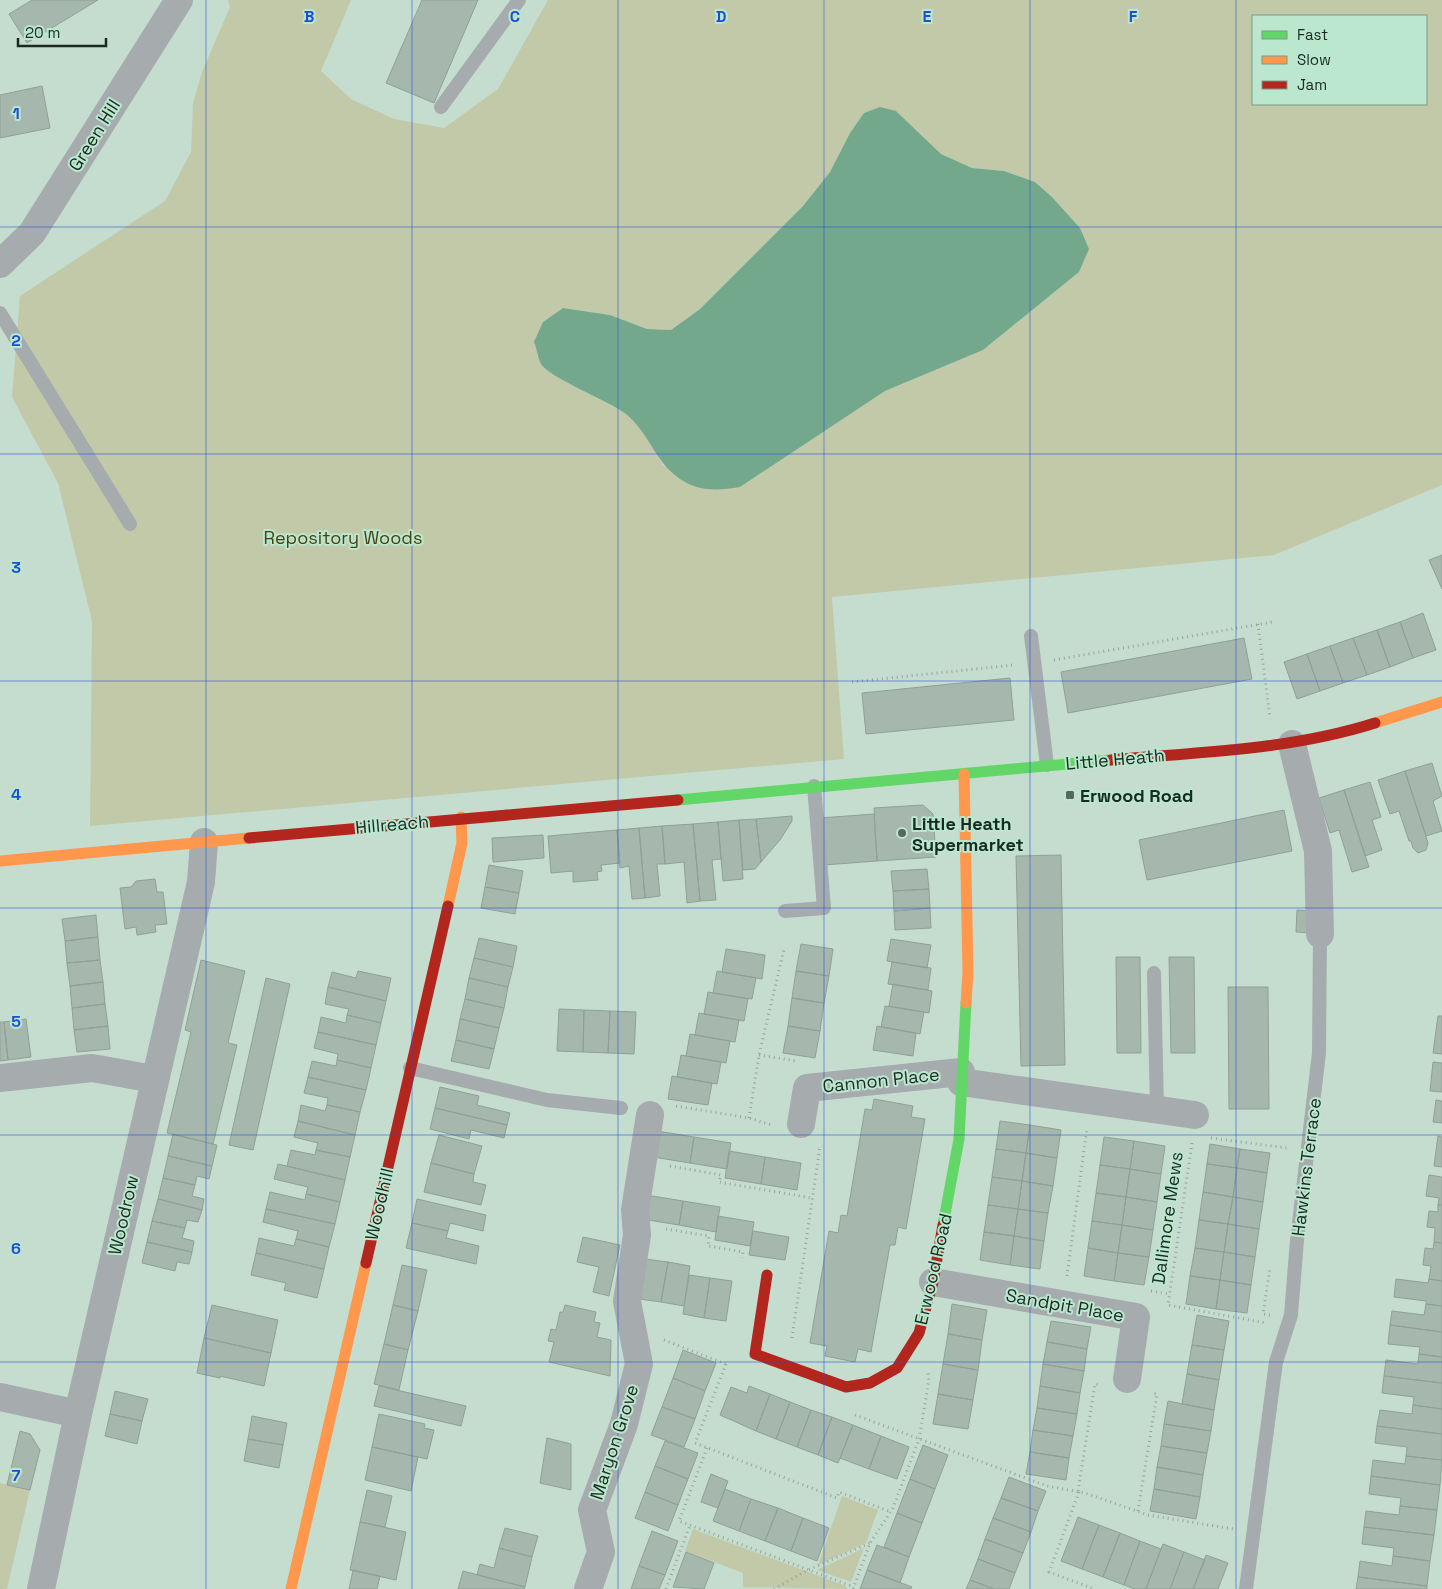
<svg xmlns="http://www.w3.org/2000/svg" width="1442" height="1589" font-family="'Space Grotesk',sans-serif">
<rect width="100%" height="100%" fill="#c5ddcf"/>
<path fill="#c2c9a9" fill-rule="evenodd" d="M228,0H351L321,71L351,99L394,119L444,128L498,89L548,0H1442V485L1274,555L832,597L844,759L90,826L92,621L58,483L12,397L20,296L165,201L191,152L193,103L202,72L230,7ZM1253,16H1426V104H1253ZM896,111L941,154L972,168L1004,171L1035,182L1052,197L1080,228L1079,272L983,350L885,391L740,487L663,465L644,431L625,413L567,382L542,365L543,322L563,308L610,315L647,329L671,330L700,309L803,206L830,172L850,133Z
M0,1483L30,1490L7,1589H0Z
M842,1496L878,1510L866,1543L818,1565Z
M693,1529L846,1586L847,1589L743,1587V1573L685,1551Z
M864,1548L851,1582L817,1570Z"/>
<path fill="#74a88d" d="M880,107L896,111L941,154L972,168L1004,171L1035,182L1052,197L1080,228L1089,249L1079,272L983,350L885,391L740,487C721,490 702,492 685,482C655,465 652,436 626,414C609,401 550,378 541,364C538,358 537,349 534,342L543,322L563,308L610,315L647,329L671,330L700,309L803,206L830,172L850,133L864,113Z"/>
<path fill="#a6b8ad" stroke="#8fa197" d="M32,0H98L27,43L9,14Z
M422,0H478L434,103L386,83Z
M42,86L50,128L0,138V95Z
M1442,555V589L1429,560Z
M1423,613L1436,650L1413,658L1400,622Z
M1400,622L1413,658L1390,667L1377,630Z
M1377,630L1390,667L1367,675L1353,638Z
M1244,638L1252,679L1068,713L1061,672Z
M1353,638L1367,675L1343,683L1330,646Z
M1330,646L1343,683L1320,691L1307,654Z
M1307,654L1320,691L1297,699L1284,662Z
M1010,678L1014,720L866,734L862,693Z
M1432,763L1442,796L1433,801L1442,831L1426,836L1405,771Z
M1405,771L1428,843L1426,850L1418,853L1413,848L1411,841H1409L1399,811L1390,814L1378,780Z
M1370,782L1381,817L1372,820L1382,850L1365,856L1344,790Z
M1344,790L1369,867L1352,872L1339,830L1330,833L1319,798Z
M923,805L933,814L936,857L877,861L874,808Z
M1284,810L1292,851L1147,880L1139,840Z
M874,814L877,861L824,865L820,818Z
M792,816V821L780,840L761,862L756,819Z
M756,819L761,862L755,869L743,870L739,820Z
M739,820L743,879L723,881L718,822Z
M718,822L721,859L712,860L716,900L700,901L693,824Z
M693,824L700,901L687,903L684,862L665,864L662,826Z
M662,826L665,864H657L660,896L645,898L639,828Z
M639,828L645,898L632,899L629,866L620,868L617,830Z
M617,830L620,863L601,865L602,871L597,872L598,880L573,882V871L551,873L548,836Z
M543,835L544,858L493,862L492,838Z
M1061,855L1065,1065L1021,1066L1016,856Z
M489,865L523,871L519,893L485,887Z
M927,869L929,889L893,891L891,871Z
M155,879L157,892H163L167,924L155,925L156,932L137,935L136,927L125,929L120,888L131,887L136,881Z
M485,887L519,893L515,914L481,908Z
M929,889L930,908L894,911L893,891Z
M930,908L931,928L895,930L894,911Z
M1297,910L1312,911L1311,933L1296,932Z
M96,915L98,937L65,941L62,919Z
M98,937L100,960L67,963L65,941Z
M479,938L517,946L513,967L474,958Z
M891,939L931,945L927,968L887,961Z
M801,944L833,949L829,976L796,971Z
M726,949L765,955L762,979L722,972Z
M1116,957H1140L1141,1053H1117Z
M1169,957H1194L1195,1053H1171Z
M474,958L513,967L508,987L469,978Z
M100,960L103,982L70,986L67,963Z
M201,960L245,971L228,1043L237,1045L213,1144L167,1133L191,1032L185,1030Z
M892,962L931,968L928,990L888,984Z
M358,971L391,978L386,1001L328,987L332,972L356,978Z
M717,971L756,978L752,999L713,993Z
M796,971L829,976L824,1003L792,998Z
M266,978L290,984L253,1150L229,1145Z
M469,978L508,987L504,1008L465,999Z
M103,982L105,1004L72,1008L70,986Z
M893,984L932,991L929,1013L889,1006Z
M328,987L386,1001L381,1023L347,1015L349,1009L325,1004Z
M1228,987H1268L1269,1109H1229Z
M708,992L748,999L744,1021L704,1014Z
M792,998L824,1003L820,1031L788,1026Z
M465,999L504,1008L499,1028L460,1019Z
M105,1004L108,1026L74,1030L72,1008Z
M885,1006L924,1012L920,1034L881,1027Z
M559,1009L584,1010L583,1052L557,1051Z
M584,1010L610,1011L608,1053L583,1052Z
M610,1011L636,1012L634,1054L608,1053Z
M699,1013L739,1020L735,1042L695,1035Z
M347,1015L381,1023L376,1045L318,1032L321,1017L346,1023Z
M1438,1016H1442V1054L1433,1053Z
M26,1019L31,1057L8,1060L4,1022Z
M460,1019L499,1028L494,1049L456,1040Z
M0,1022H4L8,1060L0,1061Z
M108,1026L110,1049L77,1052L74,1030Z
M788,1026L820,1031L815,1058L783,1053Z
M877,1026L916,1033L913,1056L873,1050Z
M318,1032L376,1045L371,1068L337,1060L338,1054L314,1048Z
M690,1034L730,1041L726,1063L686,1056Z
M456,1040L494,1049L489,1069L451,1061Z
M681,1055L721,1062L717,1084L677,1077Z
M337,1060L371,1068L366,1090L308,1077L312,1061L336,1066Z
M1433,1062L1442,1063V1092L1430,1091Z
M672,1076L712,1083L708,1105L668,1099Z
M308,1077L366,1090L360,1112L327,1105L328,1098L304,1093Z
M440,1087L479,1096L477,1105L510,1113L507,1125L435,1108Z
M874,1099L913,1106L911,1117L925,1119L906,1229L898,1227L895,1245H890L871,1352L858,1349L855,1362L825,1356L827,1346L810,1343L829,1231L838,1233L841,1215L847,1216L865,1109L872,1110Z
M1436,1100L1442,1101V1123L1433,1122Z
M301,1105L325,1111L327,1105L360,1112L355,1135L298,1121Z
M435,1108L507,1125L504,1138L471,1130L469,1139L430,1129Z
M298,1121L355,1135L350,1157L316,1150L318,1143L294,1137Z
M1000,1121L1030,1125L1026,1153L996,1149Z
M1030,1125L1061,1130L1057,1158L1026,1153Z
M657,1131L694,1137L690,1163L653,1157Z
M173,1134L217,1145L212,1166L168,1156Z
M439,1135L482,1146L474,1174L431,1163Z
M1438,1136L1442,1137V1167L1434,1166Z
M694,1137L731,1143L727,1169L690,1163Z
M1104,1137L1134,1141L1130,1169L1100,1165Z
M1134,1141L1165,1146L1161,1174L1130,1169Z
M1210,1144L1240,1149L1237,1168L1207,1164Z
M996,1149L1026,1153L1022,1181L992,1177Z
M1240,1149L1270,1153L1267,1173L1237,1168Z
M291,1150L315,1155L316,1150L350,1157L345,1180L287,1166Z
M729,1151L765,1157L761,1184L725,1178Z
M1026,1153L1057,1158L1053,1186L1022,1181Z
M168,1156L212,1166L209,1179L197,1176L195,1185L163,1178Z
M765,1157L801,1163L797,1190L761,1184Z
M431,1163L474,1174L473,1182L486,1185L481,1205L424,1192Z
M278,1164L345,1180L340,1202L306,1194L308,1187L274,1179Z
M1207,1164L1237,1168L1233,1197L1203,1192Z
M1100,1165L1130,1169L1126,1197L1096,1193Z
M1237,1168L1267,1173L1263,1202L1233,1197Z
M1130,1169L1161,1174L1157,1202L1126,1197Z
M1429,1175L1442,1177V1205H1438L1439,1198L1426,1196Z
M992,1177L1022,1181L1018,1209L988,1205Z
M163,1178L195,1185L192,1196L204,1199L202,1210L158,1199Z
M1022,1181L1053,1186L1048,1213L1018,1209Z
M270,1192L305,1200L306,1194L340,1202L335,1224L266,1209Z
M1203,1192L1233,1197L1228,1224L1199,1220Z
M1096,1193L1126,1197L1122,1225L1092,1221Z
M646,1195L683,1201L679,1225L642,1219Z
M1126,1197L1157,1202L1153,1230L1122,1225Z
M1233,1197L1263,1202L1259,1229L1228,1224Z
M158,1199L202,1210L198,1222L187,1220L185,1228L152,1221Z
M417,1199L486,1215L483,1231L450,1223L448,1231L412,1223Z
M683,1201L720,1207L716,1232L679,1225Z
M988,1205L1018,1209L1014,1236L984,1232Z
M1438,1205H1442V1243L1434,1242L1435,1228L1427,1227L1429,1211L1438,1212Z
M266,1209L335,1224L329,1247L296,1239L298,1231L263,1222Z
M1018,1209L1048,1213L1044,1241L1014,1236Z
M718,1216L754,1222L750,1246L715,1240Z
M1199,1220L1228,1224L1224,1252L1195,1248Z
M152,1221L185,1228L182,1238L194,1241L192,1252L147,1242Z
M1092,1221L1122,1225L1118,1253L1088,1248Z
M412,1223L448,1231L446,1238L479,1246L476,1264L406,1248Z
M1228,1224L1259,1229L1255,1257L1224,1252Z
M1122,1225L1153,1230L1149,1257L1118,1253Z
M753,1231L789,1237L785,1260L749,1255Z
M984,1232L1014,1236L1010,1265L980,1260Z
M1014,1236L1044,1241L1040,1269L1010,1265Z
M583,1237L620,1245L609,1296L593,1292L599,1267L577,1262Z
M259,1238L294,1246L296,1239L329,1247L324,1269L256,1253Z
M147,1242L192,1252L189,1264L177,1262L175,1271L142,1263Z
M1434,1242L1442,1243V1281L1429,1279L1431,1266L1423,1265L1425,1248L1433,1249Z
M1088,1248L1118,1253L1114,1281L1084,1276Z
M1195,1248L1224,1252L1220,1280L1190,1276Z
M1224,1252L1255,1257L1251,1285L1220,1280Z
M256,1253L324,1269L317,1298L284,1290L286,1283L251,1275Z
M1118,1253L1149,1257L1144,1285L1114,1281Z
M645,1259L668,1262L661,1302L639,1299Z
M668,1262L690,1266L684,1306L661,1302Z
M402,1265L427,1270L418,1311L393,1305Z
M689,1275L710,1278L704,1318L683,1314Z
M1190,1276L1220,1280L1216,1309L1186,1304Z
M710,1278L732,1281L726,1321L704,1318Z
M1396,1279L1428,1283L1429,1279L1442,1281V1306L1426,1304V1301L1394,1297Z
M1220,1280L1251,1285L1247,1313L1216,1309Z
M952,1304L987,1310L982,1340L948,1334Z
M1426,1304L1442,1306V1332L1390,1325L1392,1311L1424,1315Z
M212,1305L278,1320L271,1353L204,1338Z
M393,1305L418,1311L408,1350L384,1344Z
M565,1305L596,1312L594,1322L600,1323L597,1337L611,1340L610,1376L549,1362L554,1342L548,1341L551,1329L556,1330L560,1312H563Z
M1197,1315L1229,1321L1224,1350L1192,1345Z
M1051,1321L1091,1327L1087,1349L1047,1342Z
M1390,1325L1442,1332V1357L1419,1354L1420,1347L1388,1344Z
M948,1334L982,1340L978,1370L943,1364Z
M204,1338L271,1353L264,1386L220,1376V1378L197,1373Z
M1047,1342L1087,1349L1084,1371L1043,1364Z
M384,1344L408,1350L399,1390L374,1384Z
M1192,1345L1224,1350L1219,1380L1187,1374Z
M683,1350L716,1363L705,1391L673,1378Z
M1419,1354L1442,1357V1383L1384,1376L1386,1360L1418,1364Z
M943,1364L978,1370L973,1400L938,1394Z
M1043,1364L1084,1371L1080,1393L1040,1386Z
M1187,1374L1219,1380L1214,1410L1182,1404Z
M1384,1376L1442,1383V1409L1413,1405L1414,1397L1382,1393Z
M673,1378L705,1391L695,1419L662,1407Z
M379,1386L466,1406L461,1426L374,1406Z
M749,1386L770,1394L756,1431L720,1415L731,1387L747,1393Z
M1040,1386L1080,1393L1077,1414L1037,1408Z
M115,1391L148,1399L142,1421L110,1414Z
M770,1394L790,1402L776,1439L756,1431Z
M938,1394L973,1400L968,1429L933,1424Z
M1168,1401L1214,1410L1211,1431L1164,1424Z
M790,1402L811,1410L797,1447L776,1439Z
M1413,1405L1442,1409V1434L1377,1426L1380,1410L1412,1414Z
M662,1407L695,1419L684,1447L651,1435Z
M1037,1408L1077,1414L1073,1436L1033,1430Z
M811,1410L832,1417L818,1455L797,1447Z
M110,1414L142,1421L137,1444L105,1436Z
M379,1414L425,1424L424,1428L434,1430L427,1459L372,1447Z
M252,1416L287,1423L283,1445L248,1439Z
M832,1417L853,1425L838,1463L818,1455Z
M1164,1424L1211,1431L1207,1453L1161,1446Z
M853,1425L881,1436L869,1469L840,1458Z
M1377,1426L1442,1434V1460L1406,1456L1407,1447L1375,1443Z
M1033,1430L1073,1436L1069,1458L1030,1452Z
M20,1431L30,1434L40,1450L30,1490L7,1485Z
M881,1436L909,1447L897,1479L869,1469Z
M547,1438L571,1444V1490L540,1483Z
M248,1439L283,1445L279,1468L244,1461Z
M665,1441L698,1453L688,1479L655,1466Z
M923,1445L948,1455L935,1489L910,1479Z
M1161,1446L1207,1453L1203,1475L1157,1467Z
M372,1447L418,1457L411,1491L365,1480Z
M1030,1452L1069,1458L1066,1480L1026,1474Z
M1406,1456L1442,1460L1440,1485L1371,1476L1373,1460L1405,1464Z
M655,1466L688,1479L678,1505L645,1492Z
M1157,1467L1203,1475L1200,1497L1154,1489Z
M711,1474L728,1481L718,1508L701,1502Z
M1371,1476L1440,1485L1437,1510L1400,1506L1401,1498L1369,1494Z
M1009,1477L1046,1491L1038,1511L1001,1498Z
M910,1479L935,1489L922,1523L897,1513Z
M725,1489L751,1499L739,1531L713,1521Z
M1154,1489L1200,1497L1196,1519L1150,1511Z
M367,1490L392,1496L385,1527L360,1522Z
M645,1492L678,1505L668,1531L635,1518Z
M1001,1498L1038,1511L1031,1532L993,1518Z
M751,1499L778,1508L765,1541L739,1531Z
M1400,1506L1437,1510L1434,1535L1364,1527L1366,1511L1399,1515Z
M778,1508L803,1518L791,1551L765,1541Z
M897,1513L922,1523L909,1557L884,1547Z
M1078,1517L1099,1525L1082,1569L1061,1561Z
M803,1518L829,1528L817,1561L791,1551Z
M993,1518L1031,1532L1023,1553L985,1539Z
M360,1522L406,1532L396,1580L350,1570Z
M1099,1525L1120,1533L1103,1577L1082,1569Z
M1364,1527L1434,1535L1430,1561L1393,1556L1394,1548L1362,1544Z
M505,1528L538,1536L532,1557L499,1548Z
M652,1531L678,1541L665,1575L639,1566Z
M1120,1533L1140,1541L1124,1585L1103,1577Z
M985,1539L1023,1553L1015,1573L978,1559Z
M1140,1541L1161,1549L1146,1589H1135L1124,1585Z
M1163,1544L1184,1552L1170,1589H1150L1146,1588Z
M877,1545L909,1557L900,1583L867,1570Z
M499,1548L532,1557L525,1587L477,1575L480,1564L494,1568Z
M686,1552L714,1563L704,1589L673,1587Z
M1184,1552L1205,1560L1193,1589H1170Z
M1206,1555L1228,1563L1218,1589H1193Z
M1393,1556L1430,1561L1427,1586L1358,1577L1360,1561L1392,1566Z
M978,1559L1015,1573L1009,1589H994L970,1580Z
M639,1566L665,1575L659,1589H631Z
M353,1570L380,1576L377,1589H349Z
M867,1570L912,1587L911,1589H860Z
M463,1571L525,1587L524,1589H458Z
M1358,1577L1427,1586V1589H1356Z
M970,1580L994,1589H966Z"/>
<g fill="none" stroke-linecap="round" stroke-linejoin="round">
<path stroke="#9aa2a1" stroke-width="3" stroke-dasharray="1 4" stroke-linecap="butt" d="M1258,624L1270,718
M1054,660L1272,622
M852,682L1013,665
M759,1055L796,1061
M676,1106L749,1118L772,1125
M749,1118L759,1055L784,949
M1211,1138L1287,1148
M1192,1143L1168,1305L1266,1323
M670,1166L721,1175L719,1182L812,1198
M666,1229L709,1236L708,1246L743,1252L742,1258
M1067,1276L1087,1128
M1151,1291L1169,1294
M1270,1315L1263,1314L1270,1268
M792,1338L820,1146
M664,1340L728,1365
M726,1364L695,1443L837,1498L839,1492L891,1512
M855,1415L1047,1486L1085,1493L1148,1515L1233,1529
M707,1448L679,1521L854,1587
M1078,1491L1095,1384L1100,1385
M1079,1492L1049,1572L1094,1589
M1138,1511L1157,1394L1151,1393
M666,1589L690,1525
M774,1589L808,1570L870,1543
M853,1589L870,1543L893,1508L919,1439L929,1380L928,1373"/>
<path stroke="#a6abae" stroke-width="14" d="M441,107L519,0
M0,313L130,524
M1031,636L1047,765
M785,911L824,908L814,786
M1154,973L1157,1109
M410,1068L547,1100L621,1108
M1246,1589L1276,1362L1291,1315L1297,1240L1319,1053L1320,934"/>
<path stroke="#a6abae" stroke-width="28" d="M0,264L32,233L179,0
M1292,744L1318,851L1320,934
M0,1078L92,1068L154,1079
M961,1082L1195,1115
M801,1124L807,1088L961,1072
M933,1282L1136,1317L1127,1379
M0,1397L78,1414
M41,1589L78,1414L201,882L204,842
M588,1589L601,1552L592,1510L624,1424L639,1364L627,1301L637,1235L635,1210L650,1115"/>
<path stroke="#63d668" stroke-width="11" d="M678,800L1111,760
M943,1225L959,1139L966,1003"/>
<path stroke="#ff974d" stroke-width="11" d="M1375,723L1442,702
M964,774L968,972L966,1003
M0,861L249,838
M448,906L462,843L461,817
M291,1589L366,1263"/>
<path stroke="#b3261e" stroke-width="11" d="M1111,760C1200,752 1290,750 1375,723
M249,838L678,800
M366,1263L448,906
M767,1275L755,1354L846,1387L870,1383L897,1368L919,1333L933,1282L943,1225"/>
</g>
<path fill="none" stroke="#1d4ed8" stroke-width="1" stroke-opacity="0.55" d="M206,0V1589M412,0V1589M618,0V1589M824,0V1589M1030,0V1589M1236,0V1589M0,227H1442M0,454H1442M0,681H1442M0,908H1442M0,1135H1442M0,1362H1442"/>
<g fill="#55695e" stroke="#bbe7ce" stroke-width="2">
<rect x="1065" y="790" width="10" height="10" rx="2.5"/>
<circle cx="902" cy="833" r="5"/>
</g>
<g text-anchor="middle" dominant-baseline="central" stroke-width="4" stroke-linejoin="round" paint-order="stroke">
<g font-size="18" fill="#192a21" stroke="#bbe7ce">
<text transform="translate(94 135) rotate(-58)">Green Hill</text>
<text transform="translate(1115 759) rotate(-5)">Little Heath</text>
<text transform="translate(392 824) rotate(-5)">Hillreach</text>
<text transform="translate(881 1080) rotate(-6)">Cannon Place</text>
<text transform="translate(1306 1167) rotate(-83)">Hawkins Terrace</text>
<text transform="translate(379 1204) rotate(-77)">Woodhill</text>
<text transform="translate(123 1215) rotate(-77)">Woodrow</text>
<text transform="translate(1167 1218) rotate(-82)">Dallimore Mews</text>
<text transform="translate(933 1269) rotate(-77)">Erwood Road</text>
<text transform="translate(1065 1305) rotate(10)">Sandpit Place</text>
<text transform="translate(614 1442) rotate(-72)">Maryon Grove</text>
</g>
<g font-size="18" fill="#48410f" stroke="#bbe7ce">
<text x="343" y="537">Repository Woods</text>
</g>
<g font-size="18" font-weight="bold" fill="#192a21" stroke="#bbe7ce" text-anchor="start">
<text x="1080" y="795">Erwood Road</text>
<text x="912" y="823">Little Heath<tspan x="912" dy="21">Supermarket</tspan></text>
</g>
</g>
<g font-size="16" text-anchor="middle" font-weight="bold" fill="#1d4ed8" stroke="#bbe7ce" stroke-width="4" stroke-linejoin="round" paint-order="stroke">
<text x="309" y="22">B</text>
<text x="515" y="22">C</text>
<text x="721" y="22">D</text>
<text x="927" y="22">E</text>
<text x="1133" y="22">F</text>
<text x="16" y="119">1</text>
<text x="16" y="346">2</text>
<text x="16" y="573">3</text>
<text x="16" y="800">4</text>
<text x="16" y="1027">5</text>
<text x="16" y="1254">6</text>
<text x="16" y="1481">7</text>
</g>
<rect x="1252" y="15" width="175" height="90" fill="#bbe7ce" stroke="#7a9b89"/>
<rect x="1262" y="31" width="25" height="8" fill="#63d668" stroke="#7a9b89"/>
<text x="1297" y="40" font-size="15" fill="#192a21">Fast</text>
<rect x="1262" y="56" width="25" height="8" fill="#ff974d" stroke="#7a9b89"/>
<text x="1297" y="65" font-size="15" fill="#192a21">Slow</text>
<rect x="1262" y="81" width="25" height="8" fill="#b3261e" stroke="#7a9b89"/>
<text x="1297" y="90" font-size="15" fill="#192a21">Jam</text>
<path d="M18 38v8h88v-8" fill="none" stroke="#192a21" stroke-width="2.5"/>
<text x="25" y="38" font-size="15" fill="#192a21" stroke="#bbe7ce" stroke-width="4" paint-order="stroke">20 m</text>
</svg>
